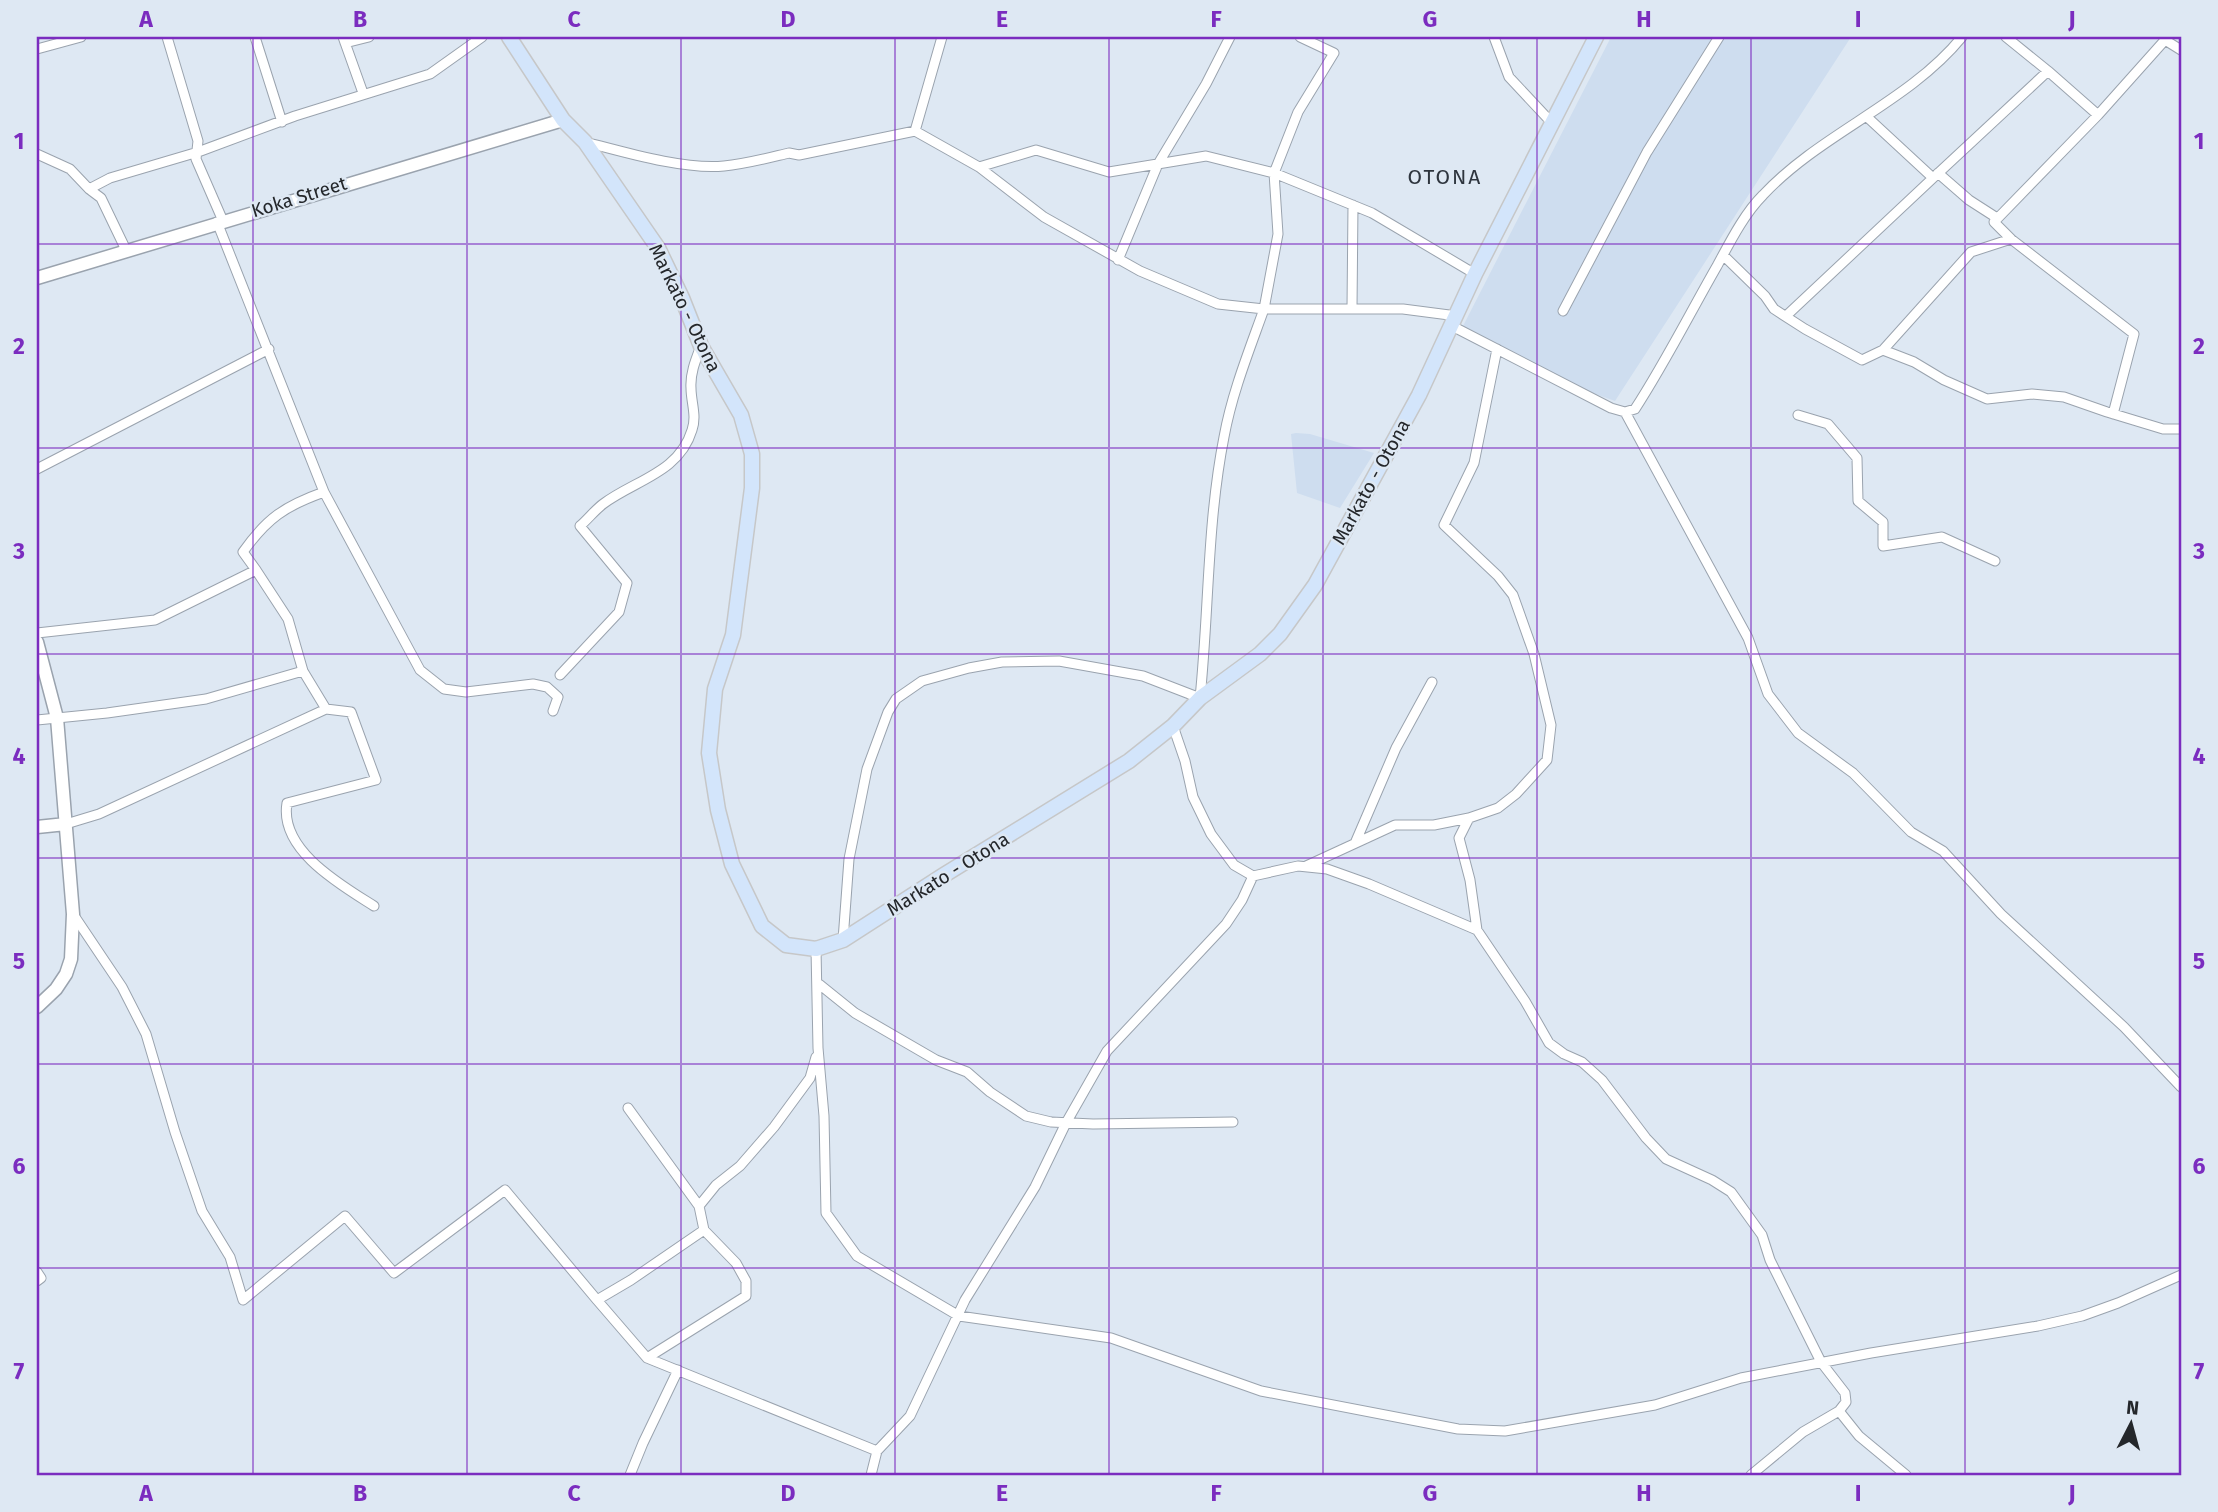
<svg xmlns="http://www.w3.org/2000/svg" width="2218" height="1512" font-family="'Fira Sans',sans-serif">
<rect width="100%" height="100%" fill="#dee8f3"/>
<path fill="#ceddef" d="M1611,37H1851L1615,401L1579,388L1462,328Z
M1296,433L1310,434L1374,453L1340,508L1297,493L1291,434Z"/>
<g fill="none" stroke-linecap="round" stroke-linejoin="round">
<defs>
<path id="street" d="M167,37L198,141L196,159L223,221
M255,37L282,122
M343,37L363,93
M1300,37L1334,53L1298,112L1274,173L1278,234L1264,309H1403L1457,316
M1494,37L1509,77L1552,123
M2006,37L2048,71
M345,43L369,37
M37,49L81,37
M2098,115L1994,222L2011,239L2134,334L2113,414
M1866,116L1933,178L2048,71L2098,115L2165,40L2181,50
M915,131L942,37
M585,142C624,152 684,170 724,166C746,164 768,158 789,153L799,155L915,131L979,167L1036,150L1109,172L1206,156L1274,173L1372,213L1475,274
M37,154L70,169L89,189L110,178L198,152L295,116L430,74L482,37
M1938,173L1969,200L1997,218
M89,189L101,198L126,250
M217,222L324,492L420,670L444,689L466,692L533,684L547,687L558,697L553,711
M1723,255L1765,296L1774,309L1805,329L1862,360L1883,350L1914,362L1944,380L1987,399L2032,394L2064,397L2107,412L2163,429H2181
M1118,260L1158,164L1206,84L1230,37
M1352,308L1353,205
M1563,311L1647,152L1719,37
M1786,316L1933,178
M1452,326L1611,408L1625,412L1635,409C1665,363 1690,313 1717,266C1730,242 1744,214 1763,195C1821,133 1908,103 1962,37
M1883,350L1971,252L2011,239
M1625,412L1748,638L1768,694L1798,733L1853,773L1911,832L1943,851L2001,914L2124,1027L2181,1087
M1798,415L1828,424L1857,458L1858,501L1883,522V546L1942,537L1995,561
M37,469L269,349
M256,570L288,619L303,671L326,709
M37,633L155,620L256,570L243,552C267,518 285,506 324,492
M560,675L619,612L627,583L580,526C588,519 595,510 603,504C635,480 679,473 692,430C697,416 691,402 691,388C690,373 696,359 701,346
M37,720L107,713L206,699L303,671
M1173,726L1185,761L1193,797L1211,834L1234,865L1253,876L1298,866L1327,869L1369,884L1477,930L1525,1001L1549,1043L1564,1054L1582,1062L1602,1080L1646,1138L1666,1159L1712,1180L1731,1192L1762,1235L1770,1260L1821,1362L1845,1393L1846,1402L1839,1411L1803,1432L1751,1475
M66,824L99,814L326,709L351,712L376,780L287,803C279,850 341,885 374,906
M1356,841L1396,748L1432,682
M1306,866L1395,825H1434L1469,818
M73,914L122,987L146,1034L175,1132L202,1211L230,1257L243,1300L345,1216L394,1273L505,1190L597,1300L631,1280L704,1230
M1477,930L1470,880L1459,838L1469,818L1498,808L1516,794L1547,760L1551,725L1534,654L1513,595L1498,576L1444,525L1474,463L1497,349
M843,940L849,859L867,769L888,712L896,699L922,681L969,668L1002,662L1059,661L1143,676L1200,698C1209,611 1207,523 1224,437C1232,393 1249,351 1264,309L1218,304L1140,271L1044,217L979,167
M816,949L818,1048L824,1116L826,1213L857,1256L959,1316L1111,1338L1261,1391L1458,1429L1505,1431L1655,1405L1741,1378L1871,1353L2038,1326L2082,1316L2118,1303L2181,1275
M819,984L855,1013L936,1060L967,1072L990,1092L1026,1116L1051,1122L1093,1124L1233,1122
M628,1108L699,1206L704,1230L736,1263L746,1281V1296L647,1358
M699,1206L716,1185L740,1166L774,1127L810,1078L816,1057
M37,1272L41,1278L37,1281
M597,1300L647,1358L877,1451
M1839,1411L1859,1436L1906,1475
M630,1475L643,1443L678,1370
M871,1475L877,1451L910,1416L965,1300L1035,1187L1066,1123L1107,1051L1226,924L1242,900L1253,876"/>
<path id="secondary" d="M37,278L563,120
M37,642L57,718L73,914L71,959L66,974L56,989L37,1007
M37,827L66,824"/>
<path id="primary" d="M509,37L563,120L585,142L658,248L682,298L701,346L741,415L752,454V488L733,635L715,689L709,753L718,810L732,864L762,926L786,945L816,949L843,940L944,875L1129,761L1173,726L1200,698L1260,654L1280,634L1315,585L1419,395L1475,274L1596,37"/>
</defs>
<use href="#street" stroke="#9aa3ae" stroke-width="11"/>
<use href="#secondary" stroke="#9aa3ae" stroke-width="15"/>
<use href="#primary" stroke="#c6c7c8" stroke-width="17"/>
<use href="#street" stroke="#fff" stroke-width="9"/>
<use href="#secondary" stroke="#fff" stroke-width="12"/>
<use href="#primary" stroke="#d3e5fb" stroke-width="14"/>
</g>
<path fill="none" stroke="#7b2cbf" stroke-width="2" stroke-opacity="0.55" d="M253,37V1475M467,37V1475M681,37V1475M895,37V1475M1109,37V1475M1323,37V1475M1537,37V1475M1751,37V1475M1965,37V1475M37,244H2181M37,448H2181M37,654H2181M37,858H2181M37,1064H2181M37,1268H2181"/>
<g text-anchor="middle" dominant-baseline="central" stroke-width="5" stroke-linejoin="round" paint-order="stroke">
<g font-size="19" fill="#24272b" stroke="#dee8f3">
<text transform="translate(299 197) rotate(-17)">Koka Street</text>
<text transform="translate(685 308) rotate(64)">Markato - Otona</text>
<text transform="translate(1371 482) rotate(-61)">Markato - Otona</text>
<text transform="translate(948 874) rotate(-32)">Markato - Otona</text>
</g>
<g font-size="21" letter-spacing="2" fill="#2e353e" stroke="#dee8f3">
<text x="1445" y="177">OTONA</text>
</g>
</g>
<rect width="2218" height="1512" fill="none" stroke="#dee8f3" stroke-width="77"/>
<g transform="translate(2131 1424) rotate(6)" stroke="#dee8f3" stroke-width="5" paint-order="stroke">
<path d="M0-5L12 26L0 18L-12 26Z" fill="#24272b"/>
<text y="-10" font-size="19" font-weight="bold" text-anchor="middle" fill="#24272b">N</text>
</g>
<rect x="38" y="38" width="2142" height="1436" fill="none" stroke="#7b2cbf" stroke-width="2.5"/>
<g font-size="23" text-anchor="middle" font-weight="bold" fill="#7b2cbf">
<text x="146" y="27">A</text>
<text x="360" y="27">B</text>
<text x="574" y="27">C</text>
<text x="788" y="27">D</text>
<text x="1002" y="27">E</text>
<text x="1216" y="27">F</text>
<text x="1430" y="27">G</text>
<text x="1644" y="27">H</text>
<text x="1858" y="27">I</text>
<text x="2072" y="27">J</text>
<text x="19" y="149">1</text>
<text x="2199" y="149">1</text>
<text x="19" y="354">2</text>
<text x="2199" y="354">2</text>
<text x="19" y="559">3</text>
<text x="2199" y="559">3</text>
<text x="19" y="764">4</text>
<text x="2199" y="764">4</text>
<text x="19" y="969">5</text>
<text x="2199" y="969">5</text>
<text x="19" y="1174">6</text>
<text x="2199" y="1174">6</text>
<text x="19" y="1379">7</text>
<text x="2199" y="1379">7</text>
<text x="146" y="1501">A</text>
<text x="360" y="1501">B</text>
<text x="574" y="1501">C</text>
<text x="788" y="1501">D</text>
<text x="1002" y="1501">E</text>
<text x="1216" y="1501">F</text>
<text x="1430" y="1501">G</text>
<text x="1644" y="1501">H</text>
<text x="1858" y="1501">I</text>
<text x="2072" y="1501">J</text>
</g>
</svg>
